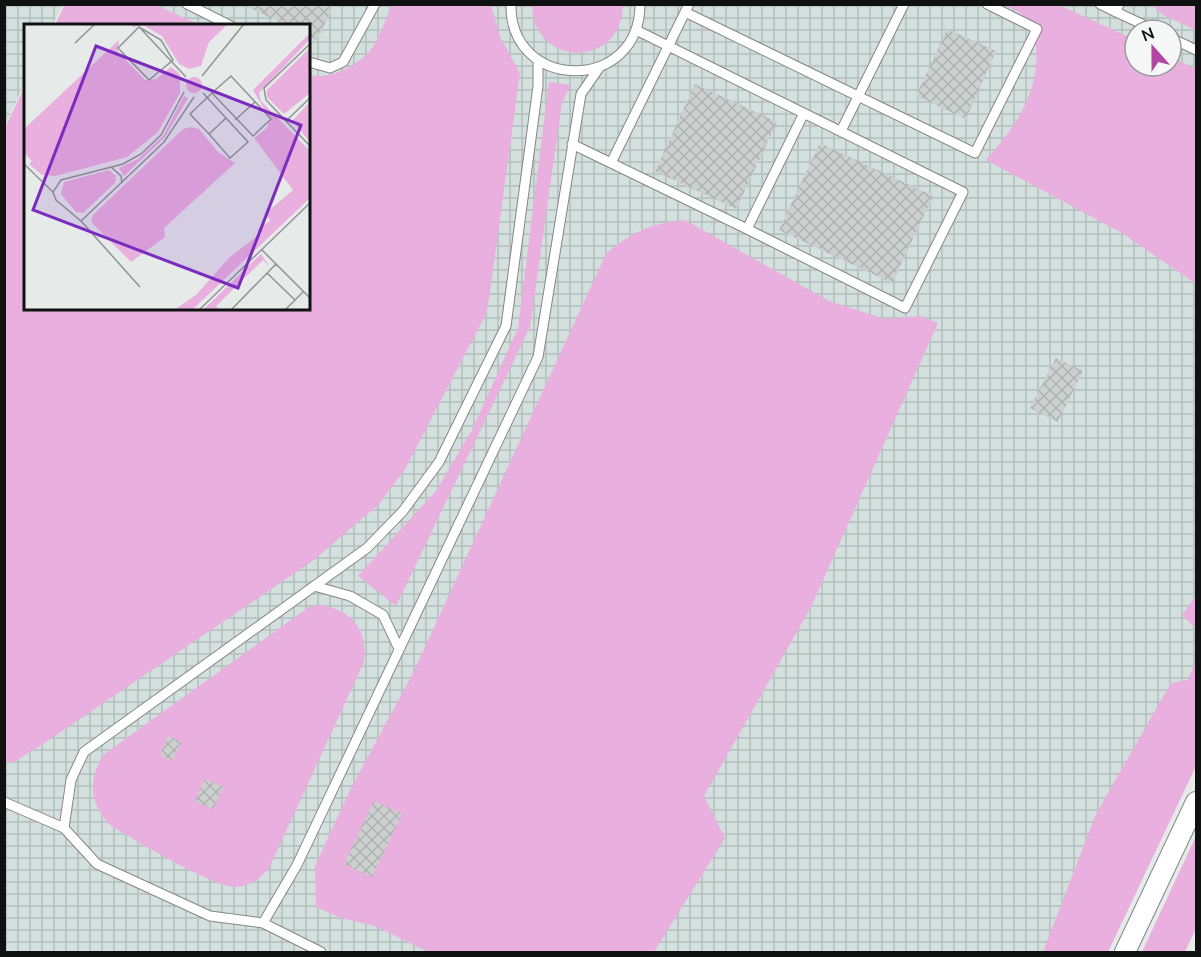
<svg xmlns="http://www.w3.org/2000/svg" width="1201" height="957" font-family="Mulish,sans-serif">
<defs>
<pattern id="industrial-grid" width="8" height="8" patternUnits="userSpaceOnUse" patternTransform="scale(1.5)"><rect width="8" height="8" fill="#d3e0de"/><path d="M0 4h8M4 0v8" fill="none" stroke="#b4bfbd"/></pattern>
<pattern id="building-cross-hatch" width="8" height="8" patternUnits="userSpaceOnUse" patternTransform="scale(1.5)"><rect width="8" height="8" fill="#ccd0cf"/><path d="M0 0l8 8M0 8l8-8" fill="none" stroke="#aeb2b1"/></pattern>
</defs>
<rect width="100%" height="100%" fill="#e6eae9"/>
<path fill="url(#industrial-grid)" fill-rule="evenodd" d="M5,4L63,5L52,25L26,26L25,82L5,126Z
M65,5H1196V745L1097,952H5L4,130L25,86L26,309H309V26L55,25ZM1135,30H1171V66H1135Z"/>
<path fill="#e9afde" d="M65,4L156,5L200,25H55Z
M392,5H491L500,37L520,73L489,299L486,314L404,471L378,505L314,560L43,744L14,762H5L4,130L25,86L26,309H309V75C329,80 355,67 369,52C379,41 385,19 392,5Z
M532,5H623C622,69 533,68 532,5Z
M1003,5H1059L1135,40V66H1171V57L1196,69V284L1122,233L986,160C996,148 1007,136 1015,123C1035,93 1049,42 1020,13C1016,10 1008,7 1003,5Z
M1152,5H1196V30L1163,15Z
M549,82L571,85L562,102L530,327L396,606L358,576L436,491L472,430L518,328Z
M685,220L829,301L885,319L921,316L938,323L811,607L704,796L725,838L654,952H428L375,926L341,918L316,907L315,866L350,790L413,673L606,254C631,232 652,223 685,220Z
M1196,596V629L1182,615Z
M322,605C353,611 368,631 364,662L269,868C260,879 249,887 234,887C212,886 132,839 110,825C89,803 88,781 103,755L309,607Z
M1196,660V766L1108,952H1043L1096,814L1171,683L1188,680Z
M1196,836V928L1185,952H1142Z"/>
<path fill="url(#building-cross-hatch)" d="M242,4H323L332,9L317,40L309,36V26H287Z
M947,29L996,51L966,119L916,96Z
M695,84L777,122L736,209L655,171Z
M820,143L933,196L892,283L779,230Z
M1056,358L1083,371L1058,422L1030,408Z
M168,736L181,742L172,761L160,755Z
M205,779L223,787L213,809L195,801Z
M374,801L402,814L372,877L344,864Z"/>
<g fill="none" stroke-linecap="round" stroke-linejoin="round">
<defs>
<path id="lane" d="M187,4L231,26
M511,4C509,92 640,94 640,4
M689,4L611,163L747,229L804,113
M1100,4L1116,12
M1119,4L1116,12L1155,30
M685,12L975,153L1037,29L987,4
M636,30L963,192L905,308L747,229
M1171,38L1196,50
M538,61V86L506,326L439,462L403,511L367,548L84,752L71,780L64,828L97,864L210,916L263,923L297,865L538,357L581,94L599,68
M309,62L330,68L343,62L375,4
M841,131L904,4
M572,144L611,163
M314,586L350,596L383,615L399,649
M4,802L64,828
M263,923L321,952"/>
<path id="street" d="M1125,952L1196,802"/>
</defs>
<use href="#lane" stroke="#848787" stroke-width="11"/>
<use href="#street" stroke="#848787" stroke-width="22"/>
<use href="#lane" stroke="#fff" stroke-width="9"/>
<use href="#street" stroke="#fff" stroke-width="20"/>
</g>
<g transform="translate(24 24)">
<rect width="286" height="286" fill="#e6eae9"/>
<path d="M111,0H204L185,18L177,42L165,45L155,40L138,12L119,1L108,3ZM286,9V15L235,69L237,77L286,127V174L168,286H155L153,284L172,271L206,233L236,210L234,205L246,197L242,189L269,166L230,114L243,104L246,95L229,66ZM95,16L94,28L121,56L132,55L147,43L156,50V69L134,108L103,133L31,152L18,151L5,140L8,137L0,129V105ZM286,24V69L260,90L243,73V66ZM162 61a8 8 0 1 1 16 0a8 8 0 1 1-16 0ZM160,72L164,74L141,113L100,152L95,144L114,135L139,112ZM286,78V118L268,97ZM167,103L175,105L194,128L211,139L140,204L141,213L107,238L67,198L69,191L159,105ZM85,146L92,152L91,159L59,189L52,188L37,170L40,158ZM237,230L245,242L239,236L192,282L196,286H179Z" fill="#e9afde"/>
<path fill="none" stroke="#909493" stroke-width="1.5" d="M115,3L137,16L149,36L125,56L94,24ZM117,5L162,53M51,19L71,0M178,52L220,0M160,68L137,111L117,130L99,140L37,156L29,168L32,176L57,197L140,118L170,73M179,69L224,118L206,134L185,110M188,69L229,112L247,95L207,52L188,69L166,90L185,110L202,94M287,73L262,97L287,123M211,96L231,78M262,97L242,76L240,64L287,19M0,140L29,168M87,143L97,152L98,159M57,197L116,263M237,225L287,275M243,249L271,276M175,286L287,178M207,286L252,240M261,286L279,268"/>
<path fill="#7b2cbf" fill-opacity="0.15" stroke="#7b2cbf" stroke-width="3" d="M72,22L277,101L214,264L9,186Z"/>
<rect width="286" height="286" fill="none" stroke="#101211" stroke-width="3"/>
</g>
<rect width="1201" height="957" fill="none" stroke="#101211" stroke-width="12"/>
<g transform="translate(1153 48) rotate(339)"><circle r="28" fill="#f4f7f6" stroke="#999b9a" stroke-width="1.5"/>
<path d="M0-4.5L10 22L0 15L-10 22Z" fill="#b346a5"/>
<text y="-9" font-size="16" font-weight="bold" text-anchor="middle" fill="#101211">N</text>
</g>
</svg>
